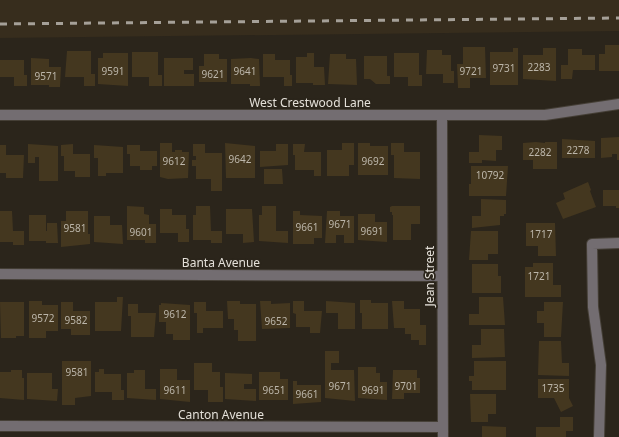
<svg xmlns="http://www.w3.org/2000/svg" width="619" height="437" font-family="'Noto Sans',sans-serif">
<rect width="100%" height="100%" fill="#2b251b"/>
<path fill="#372d1d" d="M0,0H619V31L0,38Z"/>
<path fill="#44371f" d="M605,45H619V71H599V54H605Z
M463,47H485L486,78H470V88H458L457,64H463Z
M513,48H518V85H490V52H513Z
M543,48H556V81L523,79V55H543Z
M568,49H582V55H595V70H573L572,79H561V65H568Z
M427,50H442V55H451V71H454V83H443V74H426Z
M67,51H91V74H95V86H84V77H65Z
M132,52H158V75H162V86H149V77H132Z
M103,53H128V86L98,84V58H103Z
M307,53H314V67H324L325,85H313V83H296V57H307Z
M394,53H419V75H422V86H408V77H394Z
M204,54H219V59H227V82H199V66H204Z
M263,54H275V60H290V75H292V86H284V77H263Z
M330,54H346V59H356L357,85L328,84Z
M364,56H387V76H390V84H376L370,79H364Z
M31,58L49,59V67H61L60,87H49V85H31Z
M164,58H193V70H184V74H194V86H164Z
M251,58L259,59L260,86H250V84H231V59Z
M0,60H24V75H27V86H14V77H0Z
M479,135L502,136V150H496V161L482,160V163H469V152H479Z
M619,137V160H617V154H612V157L601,158V138Z
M562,139L595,141V158H562Z
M536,142L545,143V142H557V169H533V160H523V143Z
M160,143H172V152H175V150H182V152H189L188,178L168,179L160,177Z
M225,143L255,146V178H226Z
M342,143H354V165H349V176H327V150H342Z
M358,143H370V146H388V175H358Z
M391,143H404V152H420V179L394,178V155H391Z
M28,144L58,146V181H39V157H35V163H28Z
M73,144V154H90V177H75V171H64V156H61V145Z
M193,144H205V153H222V191H211V179H196V166H192V160H196V156H193Z
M276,144H288V165L260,167V151H276Z
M293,144H305L304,152H321V176H314V170H295V155H293Z
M0,145H6V155H24L23,178H6V173H0Z
M94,145L123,147V173H106V176H98V158H94Z
M127,145H140V151H157V166H152V170H140V166H130V154H127Z
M471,166H508L506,196H469V184H471Z
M264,169H282L283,184H264Z
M588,182L591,190L590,191L596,207L563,219L556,203L565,199L563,193Z
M603,190H619V208H616V206H603Z
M481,199L506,200V214H504V216H500V225L472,228V216H481Z
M127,206L144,207V214L149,215V224H156V243H145V240H127Z
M196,206H210L211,231H222V243H211V240H193V215H196Z
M262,206H276V231H288V243L259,241V215H262Z
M392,206H420V224H411V240H393V215H392V212H390V207Z
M160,209H172V215H186V229H189V242H178V233H160Z
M226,209H252L254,242L243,243V234H226Z
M0,211H12L13,231H24V245H13V242H0Z
M66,211H88V234H90V244L61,247V221H66Z
M293,211H300V215L322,216V238H314V244H293Z
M327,211H340V216H354V243H344V235H336V243H325Z
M358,214H375V222H387V242L358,240Z
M29,215H46V231H47V223H57L58,243H46V241H29Z
M94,216H110V225H122L123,244L94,242Z
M526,223H555L556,256H538V246H526Z
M471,231H498V254H488V260H469Z
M533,263H553V285H561V297H525V267H533Z
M472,264H498V276H501V293H472Z
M117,297H123L121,331H95V302H117Z
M479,297H503L505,325H469V314H479Z
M360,300H371V303H388V329H362V313H360Z
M29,301H42V305H58V331H46V338H29Z
M227,301H240V304H256V341H238V330H234V319H228Z
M260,301H271V304L290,303V328L262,329Z
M293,301H304V311H322L320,333H310V327H296V314L293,313Z
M326,301L355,303V329H338V313H326Z
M392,301H404V309H420V325H426V345H419V340H411V334H405V328H394Z
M0,302H24V336H16V338H1Z
M61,302H73V311H90V335H71V329H61Z
M194,302H206V311H223V328H203V333H197V313H194Z
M544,302H563L561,337H544V323H537V311H544Z
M161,303L190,305V340H173V334H166V322H159V305H161Z
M128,304H138V313H156L154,337H131V316H128Z
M481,329H504L505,357L472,358V345H481Z
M539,341H561L562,363H569V376L538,375Z
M325,351H339V363H331V370H354L355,401L325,398Z
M62,361H91V396L75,398V405H62Z
M474,361H506V390H472V381H469V376H474Z
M194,363H212V372H220V387H223V402H208V390H194Z
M358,367H376V373H380V382H387V400L358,398Z
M99,369H104V374H121V390H124V400H112V392H95V372H99Z
M160,369H177V380H190V402L160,399Z
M11,370H22V378H24V400L0,398V372H11Z
M134,370H145V389H156V400L127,398V373H134Z
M393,370H417V378H420V393H404V399H392Z
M259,372H280V379H288V400H259Z
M27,373H52V389H58L57,401L27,399Z
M225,373L252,374V384H244V389H256V401L225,399Z
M538,379H569V398L573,406L561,412L554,398H538Z
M293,381H297V385H321V402L293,404Z
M470,394H496V414H488V422H471Z
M560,417H573V431H566V437H536V427H560Z
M482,426L506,427V437H482Z"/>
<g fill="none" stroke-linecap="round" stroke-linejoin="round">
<defs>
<path id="minor" d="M0,115H545L619,104
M442,115L443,437
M0,274L442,276
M0,426L443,427
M599,437L601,365L593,307L592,244L619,243"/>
</defs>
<use href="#minor" stroke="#453f36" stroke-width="12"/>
<use href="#minor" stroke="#736d71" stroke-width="10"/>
<path stroke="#a5a098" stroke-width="3" stroke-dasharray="7 7" stroke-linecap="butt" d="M0,24L619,18"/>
</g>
<g text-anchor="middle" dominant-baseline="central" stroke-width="3.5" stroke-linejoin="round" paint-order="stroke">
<g font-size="10" fill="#bcb6aa">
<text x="539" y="67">2283</text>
<text x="504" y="68">9731</text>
<text x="113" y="71">9591</text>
<text x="245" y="71">9641</text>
<text x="471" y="71">9721</text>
<text x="213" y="74">9621</text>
<text x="46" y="76">9571</text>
<text x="578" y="150">2278</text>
<text x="540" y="152">2282</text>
<text x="240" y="159">9642</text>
<text x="174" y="161">9612</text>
<text x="373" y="161">9692</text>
<text x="490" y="175">10792</text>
<text x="340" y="224">9671</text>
<text x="307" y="227">9661</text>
<text x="75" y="228">9581</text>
<text x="372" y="231">9691</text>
<text x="141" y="232">9601</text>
<text x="541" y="234">1717</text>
<text x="539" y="276">1721</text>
<text x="175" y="314">9612</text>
<text x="43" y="318">9572</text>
<text x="76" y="320">9582</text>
<text x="276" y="321">9652</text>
<text x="77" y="372">9581</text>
<text x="340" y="386">9671</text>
<text x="406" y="386">9701</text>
<text x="553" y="388">1735</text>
<text x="175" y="390">9611</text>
<text x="274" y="390">9651</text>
<text x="373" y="390">9691</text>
<text x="307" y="394">9661</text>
</g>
<g font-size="12" fill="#e4e0d9" stroke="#2b251b">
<text x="310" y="102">West Crestwood Lane</text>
<text x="221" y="262">Banta Avenue</text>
<text transform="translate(429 276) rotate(-90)">Jean Street</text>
<text x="221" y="414">Canton Avenue</text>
</g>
</g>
</svg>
